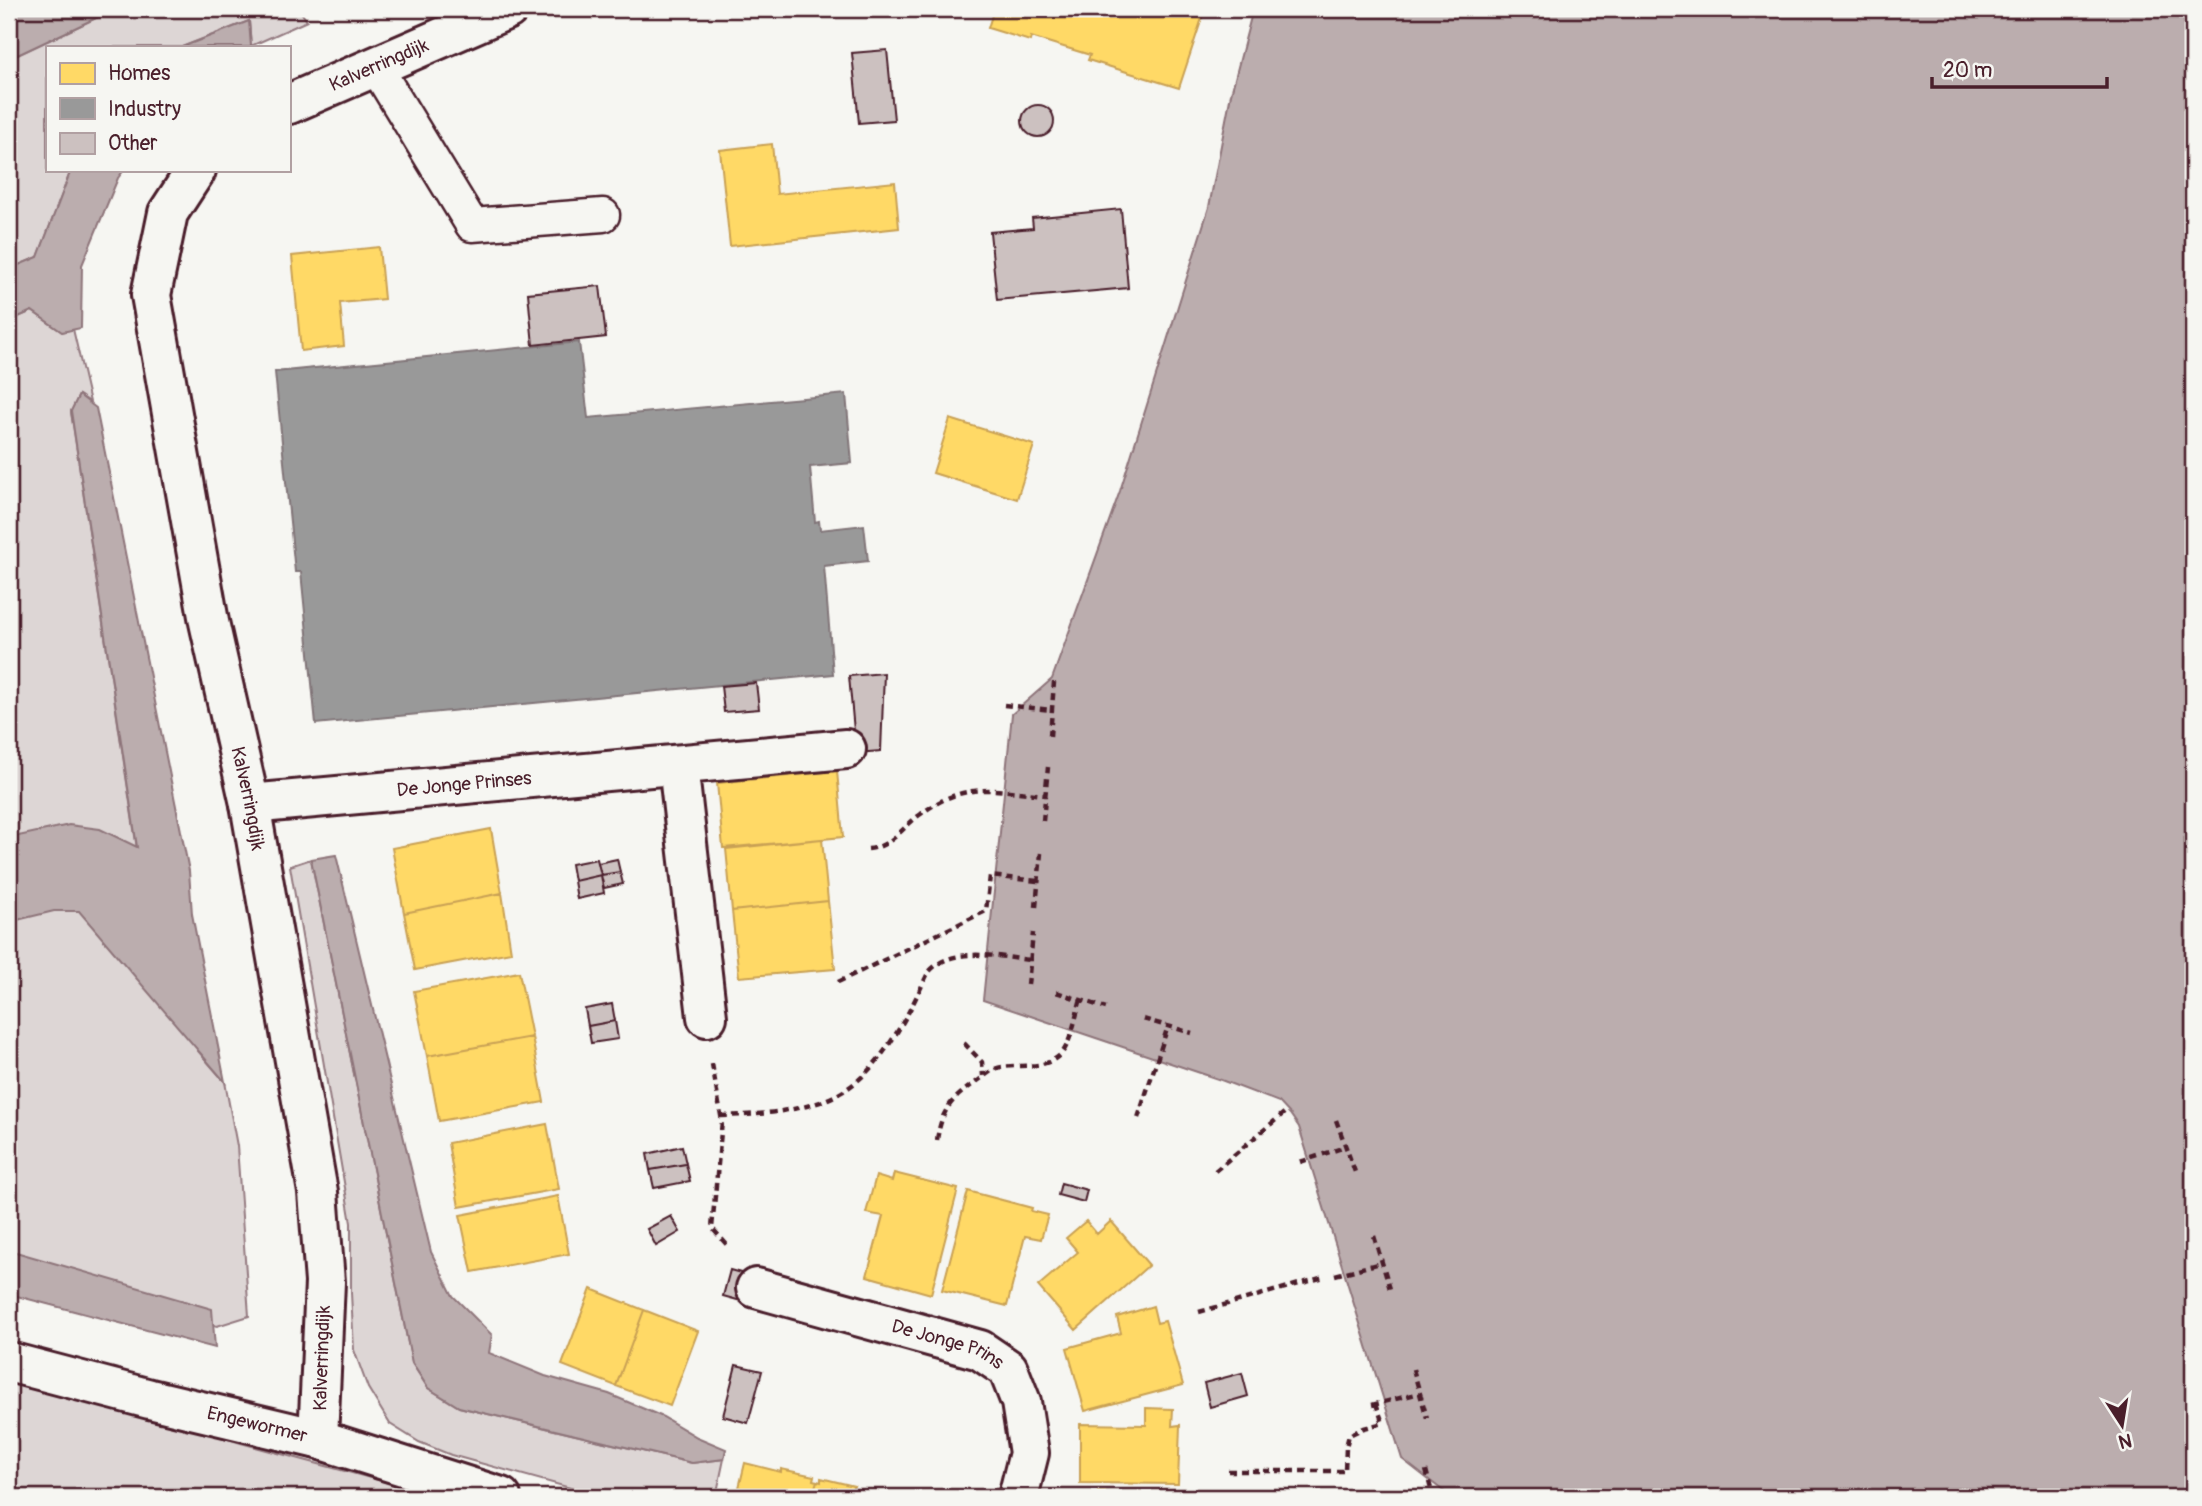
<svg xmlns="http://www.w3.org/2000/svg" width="2202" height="1506" font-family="Pangolin,sans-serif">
<rect width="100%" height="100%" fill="#f6f6f2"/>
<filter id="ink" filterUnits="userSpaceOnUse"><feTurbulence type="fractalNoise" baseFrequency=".0143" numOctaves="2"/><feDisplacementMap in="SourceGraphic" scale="14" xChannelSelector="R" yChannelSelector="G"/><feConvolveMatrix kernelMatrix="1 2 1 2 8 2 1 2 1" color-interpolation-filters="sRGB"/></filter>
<g filter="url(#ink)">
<path fill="#ddd6d5" stroke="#947a80" stroke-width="2" d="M115,9H299L307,21L251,46L249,21L182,47H47V170H71L38,257L9,269V59Z
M32,311L62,332L73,329L90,402L79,395L71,412L137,849L198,1051L225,1082L237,1146L249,1316L217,1326L99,1292L9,1273V321Z
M311,859L412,1363L428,1388L459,1407L692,1463L724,1459L716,1497H603L451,1455L419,1442L390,1424L368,1388L354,1350L351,1293V1223L290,866Z
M9,1383L117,1405L241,1443L441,1497H9Z"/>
<path fill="#bbadae" stroke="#8e747a" stroke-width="2" d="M9,9H115L9,59Z
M1253,9H2193V1497H1451L1402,1459L1299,1127L1290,1114L1279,1102L1221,1080L983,1000L1012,714L1052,679L1120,491L1209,207L1231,94Z
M249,21L251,47H182Z
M71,170H124L118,178L82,265L81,328L62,332L32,311L9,321V269L38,257Z
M79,395L96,408L189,871L192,914L225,1082L79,911H54L9,922V838L69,825L100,829L137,847L71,411Z
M336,855L431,1252L453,1296L492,1335L489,1353L545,1376L609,1394L663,1417L697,1437L726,1449L724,1459L692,1463L459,1407L428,1388L412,1363L311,859Z
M9,1250L212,1309L215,1348L9,1294Z"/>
<path fill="#ffd966" stroke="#c9a154" stroke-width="2" d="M994,9H1205L1179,88L1088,60L1090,55L1031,37L1030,41L988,28Z
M772,144L777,194L895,182L899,228L730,246L720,150Z
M379,247L384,299L340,303L344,346L301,351L292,256Z
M950,419L1034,445L1017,499L933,473Z
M837,771L843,837L723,848L717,783Z
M491,829L502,893L404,913L392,848Z
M822,839L828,901L732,911L726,849Z
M502,893L511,952L415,970L404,913Z
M828,901L835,969L739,977L732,911Z
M519,972L532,1037L427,1056L414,991Z
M532,1037L544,1102L439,1121L427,1056Z
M547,1124L559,1189L459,1207L448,1143Z
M894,1173L958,1189L931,1294L867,1276L883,1216L866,1213L876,1176L892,1181Z
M968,1191L1032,1208L1031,1211L1048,1215L1041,1239L1025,1236L1007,1306L942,1290Z
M558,1196L569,1254L472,1272L460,1215Z
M1086,1221L1097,1234L1111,1221L1149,1265L1076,1330L1038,1286L1078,1252L1066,1238Z
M591,1289L644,1310L616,1386L562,1365Z
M1153,1306L1157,1323L1165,1321L1183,1385L1085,1411L1067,1348L1121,1333L1117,1317Z
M644,1310L698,1331L670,1406L616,1386Z
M1146,1408L1173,1409L1172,1426L1180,1425L1178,1484L1080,1483V1424L1146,1425Z
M745,1463L781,1472V1469L814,1476L813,1480L817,1481L812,1497L737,1496Z
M821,1478L854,1486L852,1490L863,1492L862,1497H812L817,1481L821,1482Z
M1098,1492L1204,1495V1497H1098Z"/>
<path fill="#999" stroke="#817478" stroke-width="2" d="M579,342L588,418L846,394L852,463L810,467L815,522L819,521L820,530L864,525L868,561L824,566L833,674L316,724L301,572H295L275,372Z"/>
<path fill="#ccc1c0" stroke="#4a1f2b" stroke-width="2" d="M887,50L894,120L859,123L852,53Z
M1022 121a16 16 0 1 1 32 0a16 16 0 1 1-32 0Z
M1121,209L1128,288L997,300L990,232L1033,228L1032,218Z
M600,286L606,337L533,345L528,293Z
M884,673L881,751L856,753L849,676Z
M756,683L759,709L724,712L721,686Z
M597,859L601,875L574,881L571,864Z
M617,859L620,872L601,875L598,863Z
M620,872L623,884L604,888L601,875Z
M601,875L604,893L577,899L574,881Z
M612,1004L615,1021L588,1026L585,1009Z
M615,1021L618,1039L591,1043L588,1026Z
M682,1146L686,1164L650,1170L647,1154Z
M686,1164L690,1181L654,1188L650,1170Z
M1061,1183L1087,1190L1084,1202L1058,1195Z
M671,1216L680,1232L656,1246L647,1229Z
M730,1270L748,1275L741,1301L723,1296Z
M736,1365L762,1371L748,1423L723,1416Z
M1242,1373L1248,1396L1210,1407L1204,1383Z"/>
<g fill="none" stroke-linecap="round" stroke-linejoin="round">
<defs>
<path id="lane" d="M376,67L472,225L603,215"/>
<g id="street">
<path id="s1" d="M289,104L508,9"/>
<path id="s2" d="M196,170L168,213L151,295L209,622L250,804L318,1192L325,1282L318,1439"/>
<path d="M678,765L707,1017"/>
<path id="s3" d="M250,804L846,749"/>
<path id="s4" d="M756,1288L980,1350L1008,1369L1021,1402L1029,1453L1018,1497"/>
<path id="s5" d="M9,1362L150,1399L318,1439L501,1497"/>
</g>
</defs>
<use href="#lane" stroke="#4a1f2b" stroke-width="37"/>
<use href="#street" stroke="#4a1f2b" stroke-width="44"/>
<path stroke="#4a1f2b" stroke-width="4.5" stroke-dasharray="7 5" stroke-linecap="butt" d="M1004,705L1052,710
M1050,736L1054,682
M1043,821L1048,767
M868,849C892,847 902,827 921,814C964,781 995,790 1045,795
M1036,907L1041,853
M838,982L986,911L990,876L1038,881
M1028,985L1033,933
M1056,992L1106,1008
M1143,1019L1192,1033
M964,1043L982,1062L983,1076
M712,1064L722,1121L712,1228L729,1247
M721,1116C759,1115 816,1111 848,1088C884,1064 910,1011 928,973C950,945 999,957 1030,960
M1138,1118L1168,1026
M1336,1120L1355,1172
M937,1140C942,1107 953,1098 979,1080C986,1075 993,1068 1002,1067C1022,1064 1043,1070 1060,1055C1071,1045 1076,1014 1081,999
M1300,1162L1345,1147
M1215,1171L1284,1113
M1374,1236L1390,1289
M1335,1275L1381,1263
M1199,1312L1324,1277
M1413,1369L1427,1418
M1372,1405L1420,1393
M1426,1470L1433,1497
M1228,1471H1345L1346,1447L1349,1435L1364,1428L1383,1423L1376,1404"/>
<use href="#lane" stroke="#f6f6f2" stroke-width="32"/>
<use href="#street" stroke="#f6f6f2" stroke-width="38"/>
</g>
</g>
<g text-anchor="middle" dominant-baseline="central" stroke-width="7" stroke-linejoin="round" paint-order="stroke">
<g font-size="19" fill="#4a1f2b" stroke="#f6f6f2">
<text stroke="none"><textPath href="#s1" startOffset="98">Kalverringdijk</textPath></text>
<text stroke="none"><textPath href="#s3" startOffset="215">De Jonge Prinses</textPath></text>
<text stroke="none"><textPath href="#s2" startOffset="648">Kalverringdijk</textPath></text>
<text stroke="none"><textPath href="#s4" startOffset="200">De Jonge Prins</textPath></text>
<text transform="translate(322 1358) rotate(-88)">Kalverringdijk</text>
<text stroke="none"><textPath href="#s5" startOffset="256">Engewormer</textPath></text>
</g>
</g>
<rect width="2202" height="1506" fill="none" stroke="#f6f6f2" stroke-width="35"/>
<rect x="18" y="18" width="2167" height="1471" fill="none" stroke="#4a1f2b" stroke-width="2.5" filter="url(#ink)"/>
<rect x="46" y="46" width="245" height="126" fill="#f6f6f2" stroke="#b1a0a2" stroke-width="2"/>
<rect x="60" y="63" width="35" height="21" fill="#ffd966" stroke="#b1a0a2" stroke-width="2"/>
<text x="108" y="80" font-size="21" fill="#4a1f2b">Homes</text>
<rect x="60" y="98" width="35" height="21" fill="#999999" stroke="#b1a0a2" stroke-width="2"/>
<text x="108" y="116" font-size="21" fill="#4a1f2b">Industry</text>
<rect x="60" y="133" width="35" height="21" fill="#ccc1c0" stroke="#b1a0a2" stroke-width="2"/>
<text x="108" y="150" font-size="21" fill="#4a1f2b">Other</text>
<g transform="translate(2122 1425) rotate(168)" stroke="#f6f6f2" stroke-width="5" paint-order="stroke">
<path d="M0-5L12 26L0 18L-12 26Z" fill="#4a1f2b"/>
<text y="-10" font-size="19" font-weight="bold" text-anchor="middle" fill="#4a1f2b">N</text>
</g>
<path d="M1932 77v10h175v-10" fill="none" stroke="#4a1f2b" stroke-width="3.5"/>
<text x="1943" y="77" font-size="21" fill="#4a1f2b" stroke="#f6f6f2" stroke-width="5" paint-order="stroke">20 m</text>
</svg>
